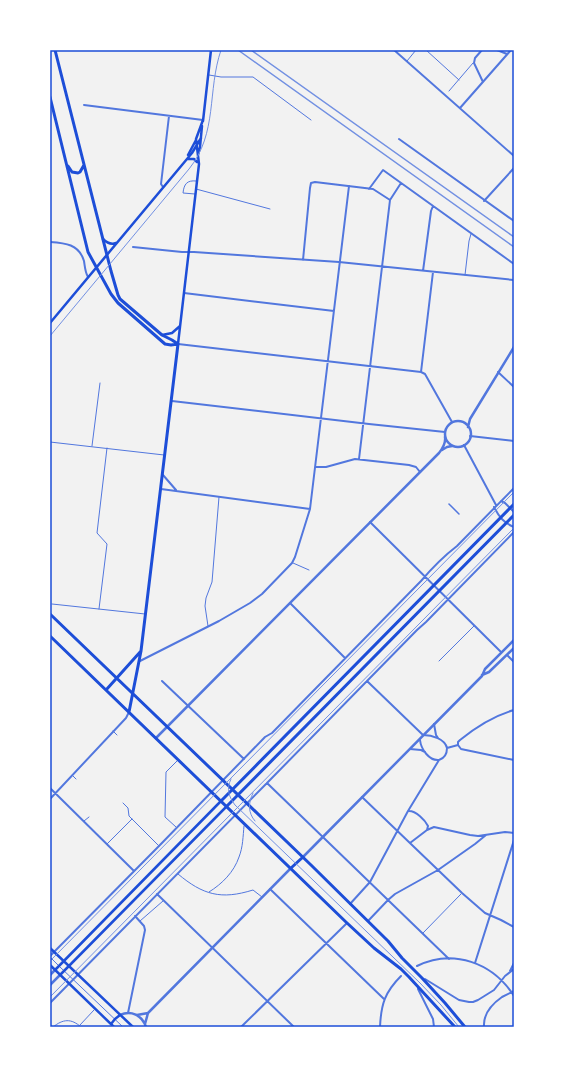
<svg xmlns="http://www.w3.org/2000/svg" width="564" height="1077" font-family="Ubuntu,sans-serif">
<rect width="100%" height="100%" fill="#f2f2f2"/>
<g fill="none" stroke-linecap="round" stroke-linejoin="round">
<path stroke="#5277de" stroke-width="1" d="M426,50L459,80
M407,61L416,50
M209,75L221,77H253L311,120
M449,91L473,63
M196,189L270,209
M195,194L183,193C184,184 187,180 196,181
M465,275L469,241L471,234
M50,442L164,455
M92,446L100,383
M293,563L309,570
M52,604L145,614
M99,609L107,544L97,533L107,448
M208,626L205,606L206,598L212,582L219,497
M439,661L474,626
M113,731L117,735
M73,776L76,779
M123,803L128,808L129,816L159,846
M84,821L89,817
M176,827L165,817L166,772L178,760
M107,844L132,819
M178,874C203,895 221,900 253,890L262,897
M209,892C222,884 234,872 239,857C243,847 243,836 244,826
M140,921L163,901
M423,933L461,894
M50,957L58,965
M60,967L123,1027
M50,1024L53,1027
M80,1025L94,1010
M53,1027C63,1019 71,1018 81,1027"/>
<path stroke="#5277de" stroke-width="1.5" d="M449,504L459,514"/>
<path stroke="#5277de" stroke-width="2" d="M394,50L514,156
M482,50L475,58L474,63L483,82
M497,50L507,54
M84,105L203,120
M460,108L511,50
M399,139L514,221
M163,187L161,184L169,116
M369,189L383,170L514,264
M484,201L514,168
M50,242C65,243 79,244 84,261C85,267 85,272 88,277
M133,247L182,252H194L339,262L514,280
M303,260L310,188L311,183L315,182L373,189L390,200
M423,271L431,211L433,206
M184,293L334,311
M178,344L421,372L425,374L452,422
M421,372L433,272
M498,372L514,387
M172,401L369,424L445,432
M470,436L514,441
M464,445L496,505
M359,459L382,267L390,200L401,183
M315,467H326L355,459L409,465L416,467L420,472
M163,475L176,490
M161,489L310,509
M501,501L505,503L514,512
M494,507C499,517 504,523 514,527
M370,522L501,652
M290,603L345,658
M507,655L514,662
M140,661L219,621L250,603L262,594L292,563L295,557L310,509L349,186
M162,681L244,759
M367,681L423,735C432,735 445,739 447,748
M434,724L436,735L438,738
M420,740C421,749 429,761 439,760
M458,745V742L460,740C476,727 493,716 514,710
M458,745L461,749L514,760
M447,748L458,745
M410,749L421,750L425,752
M267,783L449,959
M50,788L134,871
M362,797L462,893L485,913L501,920L514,927
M50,799L126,718L129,712
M409,811C416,811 425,820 428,826L427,830
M410,843L427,830L434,827L470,835L478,836L505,832L514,833
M270,889L384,999
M157,894L294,1027
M350,904L370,882L408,811L439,760C445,758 447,754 447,748
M368,921L388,900L395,894L438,870L475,844L486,835
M50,956L159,846L265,737L272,733L421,581C432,568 444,556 457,546L514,488
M475,963L514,840
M417,966C453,948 493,963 514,996
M510,971L514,963
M425,979L459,1000L469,1002H473L478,1000L494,990L505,976L514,969
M418,989L433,1019L434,1027
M50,1003L267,783L417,630L426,622L514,532
M128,1013L145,930L144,926L135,916
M241,1027L347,923
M380,1027C381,1004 385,992 401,976
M484,1027C483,1014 492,1004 502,997C506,995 510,993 514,991"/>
<path stroke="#5277de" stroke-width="2.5" d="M445 434a13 13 0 1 1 26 0a13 13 0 1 1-26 0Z
M468,427L470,419L514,347
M442,450L447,447L452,446
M482,675L489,672L514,648
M156,738L439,453C443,448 446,443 445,437
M303,857L482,676L485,669L514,640
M50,975L55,970
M50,985L60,975
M120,1015C131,1010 142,1015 146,1027
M137,1015L148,1013
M145,1024L148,1013L291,868"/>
<path stroke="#1d4ed8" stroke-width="2.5" d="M203,121L211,50
M188,155L196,140
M198,155L200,147L202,126
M188,159H194L197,162
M103,239C107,243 111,245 116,243
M50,323L192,153L201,138
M162,335L172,333L180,326
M178,344L199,164L196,139L203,120
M50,948L133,1027
M50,965L114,1027
M55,970L221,801
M60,975L227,806
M111,1024L115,1019L120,1015"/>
<path stroke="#1d4ed8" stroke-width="3" d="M55,50L111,271L118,295L120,299L162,335L172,340L178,344
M50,97L88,252L111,294L118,303L165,344L171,345L178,344
M68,166L72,172L78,173L80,172L84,165
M50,614L311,865L388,941L402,958L422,978L445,1003L465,1027
M50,636L347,923L374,948L401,969L409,977L455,1027
M106,690L141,651
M129,712L141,651L178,344
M221,801L514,504
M227,806L514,515
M291,868L303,857"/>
<path stroke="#7290e2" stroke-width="1" d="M50,336L189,169C218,133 207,91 221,50
M231,779C226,789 229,797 235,805L420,983L441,1005L459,1027
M253,793C248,803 248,813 255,821
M50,961L514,492
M50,997L514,528"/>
<path stroke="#7290e2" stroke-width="1.5" d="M238,50L514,247
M251,50L514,237"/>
</g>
<rect width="564" height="1077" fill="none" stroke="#ffffff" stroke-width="102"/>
<rect x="51" y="51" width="462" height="975" fill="none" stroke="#1d4ed8" stroke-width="1.5"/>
</svg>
